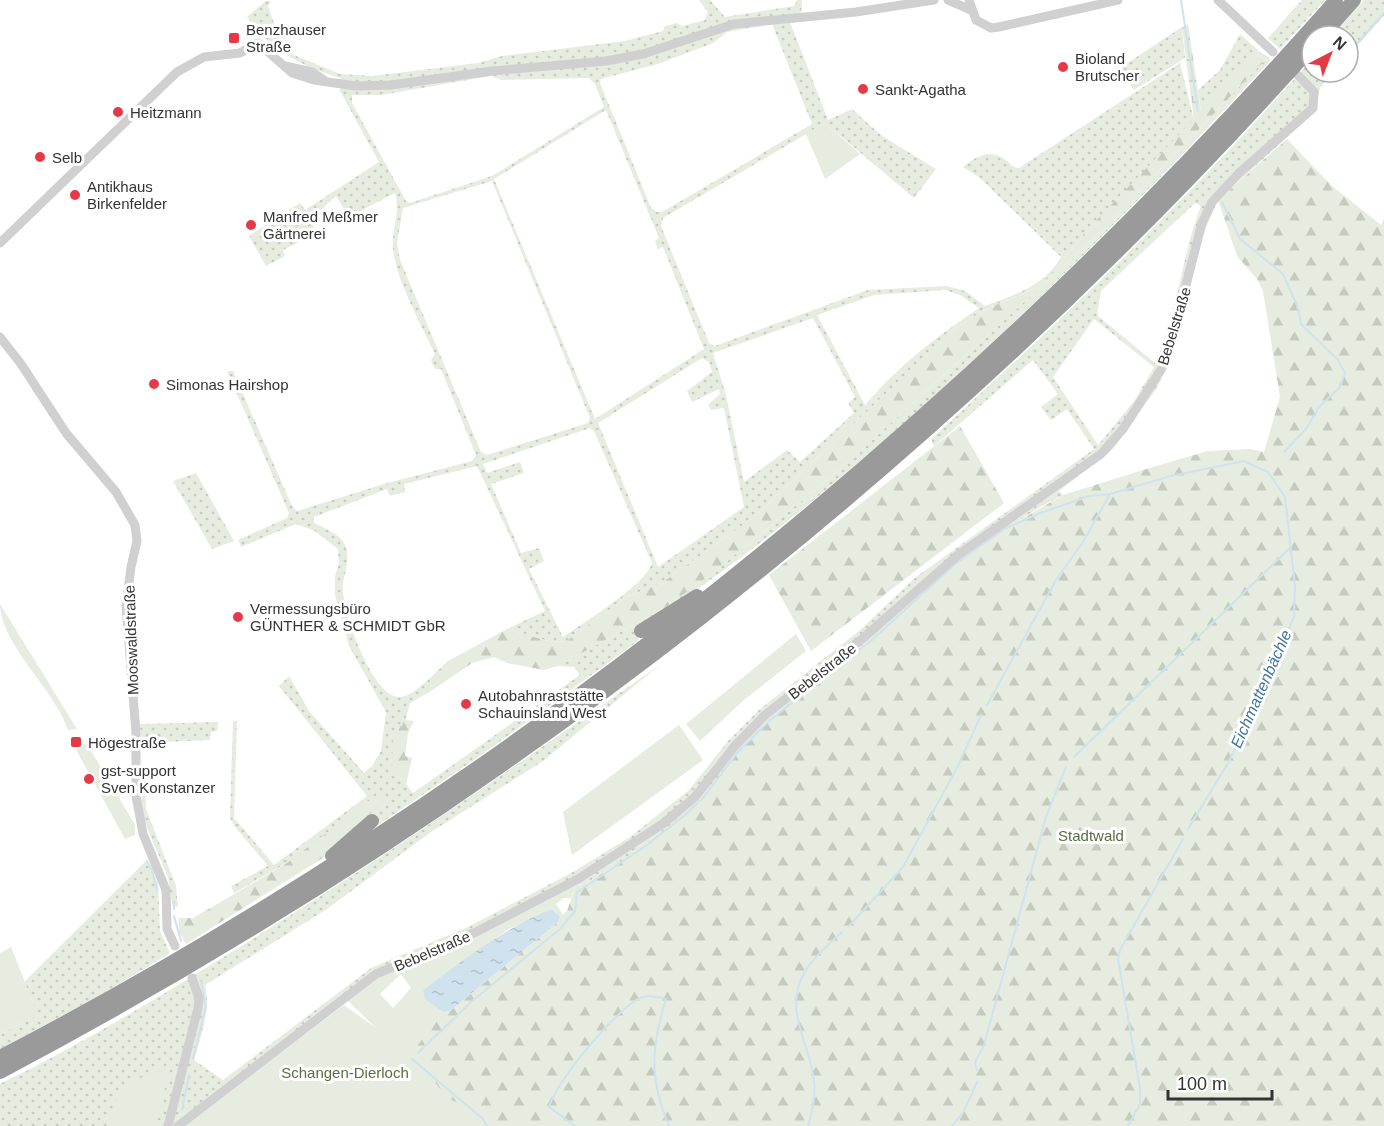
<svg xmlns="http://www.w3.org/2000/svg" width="1384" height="1126" font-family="Helvetica,sans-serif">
<defs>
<pattern id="grass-dots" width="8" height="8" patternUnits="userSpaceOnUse" patternTransform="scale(1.5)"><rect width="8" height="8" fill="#e6ecdf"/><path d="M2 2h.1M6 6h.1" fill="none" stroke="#c6cbc0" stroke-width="1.8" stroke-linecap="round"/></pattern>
<pattern id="forest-firs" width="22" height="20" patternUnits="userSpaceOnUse" patternTransform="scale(1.5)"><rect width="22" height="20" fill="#e6ecdf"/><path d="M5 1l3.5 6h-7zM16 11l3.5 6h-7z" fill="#c6cbc0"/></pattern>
<pattern id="wetland-marsh" width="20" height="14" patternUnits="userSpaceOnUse" patternTransform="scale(1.5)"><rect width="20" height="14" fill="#e6ecdf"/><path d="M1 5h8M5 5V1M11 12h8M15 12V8" fill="none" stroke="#c6cbc0"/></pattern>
<pattern id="water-ripples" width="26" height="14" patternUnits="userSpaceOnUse" patternTransform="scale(1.5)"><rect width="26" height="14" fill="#cfe2ee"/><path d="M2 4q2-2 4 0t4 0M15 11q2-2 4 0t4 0" fill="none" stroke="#b2c2cd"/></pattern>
</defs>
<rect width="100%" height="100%" fill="#fff"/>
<path fill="url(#grass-dots)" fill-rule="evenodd" d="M699,0H710L725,17L794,6L797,0H802L801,20L790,22L828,120L852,109L882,136L936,169L914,198L825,123L663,218L661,226L709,343L715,346L868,290L947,286L965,291L985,306C1014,295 1045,286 1061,257L979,177L963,167C978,155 991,148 1007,161C1011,165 1014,168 1019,168L1180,63L1194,120L1086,231L1049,278L1031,290L984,310L956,328L754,517L663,582L627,597L565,642L548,641L507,629L545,611L477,466L404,484L405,492L390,496L387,489L314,517V523C324,528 338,533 344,543C353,560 341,576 343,593C345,616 372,696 399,697C411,697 422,685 430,678L431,691L410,703L393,765L395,777L407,780L406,784L413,793L580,675L574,667L558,666L666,607L710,575L837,472L1096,237L1268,57L1271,60C1151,190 1027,315 894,432C813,502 730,571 639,628L638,641L484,753L378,825L369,816L234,893L231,886L268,866L235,827L230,818L233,721H237L234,818L274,865L367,796L279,686L289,676L309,711L364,773L372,766L381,751L386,712L349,646L335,595V576L339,564L338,549L315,531L296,524L241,547L238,540L287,518L289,513L227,371H233L292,506L297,511L384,484L472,461L476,455L441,369H435L431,360L435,354C421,324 397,282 393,249C391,231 401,211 395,193L349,217L336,196L310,220L317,233L283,250L285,256L266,266L249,236L300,203L305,210L379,162L340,91L341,78C300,66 273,51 247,17L266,1H271L268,6L284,51L340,74L373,76L478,63L502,56L625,41L663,31L665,26L677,23L682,26L705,20L708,12ZM772,24L812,124L662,212H657L651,208L600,83L601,79L658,64L713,43L727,32ZM491,76L502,80L589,78L595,84L604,107L492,176L410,203L406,201L352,103V95H381ZM606,110L659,238L655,241L658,249L663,247L704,349L595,419L494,179ZM492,181L590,418L588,423L487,455L481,452L400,260L397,243L403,208ZM945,290L960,295L979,308C936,337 898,366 865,405L817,315L874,295ZM813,318L855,397L848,403L854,413L800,462L787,450L744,482L726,395L713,353ZM702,358L709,362L712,372L687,391L692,402L719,389L720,394L708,405L711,410L724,408L744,507L658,567L598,423ZM590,428L594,431L652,563C646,585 583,623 563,637L529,569L544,561L539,548L521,553L491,484L524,473L520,462L487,473L483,464Z
M1302,0H1325L1280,49L1268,38Z
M1364,0H1384V16L1348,56V36H1332Z
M1182,27L1185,58L1134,90L1120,68Z
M1240,34L1259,51L1201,112L1198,90L1220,70Z
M1312,59V72H1334L1320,88L1315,112L1218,200L1203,234L1175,349L1157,388L1113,449L1059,491L1063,495L1040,507L960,559L872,640L769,721L737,753L699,803L640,850L585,884L575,885L376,979L185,1126H0V1084C72,1049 141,1008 209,966C364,872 513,768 661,664L543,761L431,832L327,909L205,985C211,1010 201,1036 194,1060L223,1080L371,968L470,926L573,872L630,837L689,790L728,741L760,709L859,631L916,577L1094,449L1067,409L1051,420L1041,407L1058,394L1033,360L934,446L931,439C1064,318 1194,194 1312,59ZM1195,203L1201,206C1181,257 1178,314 1155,363L1097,315L1101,291ZM1094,319L1154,367L1135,400L1098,445L1053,377Z
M196,473L234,541L212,549L173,481Z
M218,722L217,731L211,732L210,740L141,743L140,724Z
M140,778L145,780L146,809L176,886L178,908L172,903L168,877L143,818Z
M147,860L158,883L160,931L170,953L106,992L0,1049V1034L38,1015L24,982Z"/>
<path fill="url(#forest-firs)" d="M1259,51L1268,57L1096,237L837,472L710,575L666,607L558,666L544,670L507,663L494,657L472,663L431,691L430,678L448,661L507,629L548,641L565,642L627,597L663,582L754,517L956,328L984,310L1031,290L1049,278L1086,231Z
M1287,139L1332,186L1381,225L1384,218V1126H478L460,1114L408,1057L443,1012L450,1011L558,922L560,917L567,911L576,885L585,884L640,850L699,803L737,753L769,721L872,640L960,559L1000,532L1063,495L1156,466L1208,451L1250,449L1264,452L1280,397L1263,291L1257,279L1237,256L1218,200Z
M960,426L1004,503L811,651L769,575Z
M404,720L414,721L408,733L405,756L412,758L407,780L394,777L392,772L393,735L396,724L402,726Z
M379,793L385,799L323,858L186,944L179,932V918H193L287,863Z"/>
<path fill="url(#wetland-marsh)" d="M1188,24L1201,112L1194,120L1182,27Z"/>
<path fill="#e6ecdf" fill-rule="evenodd" d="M825,123L860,154L825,179L806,134Z
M0,604L77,729L68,730C56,691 0,644 0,604Z
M796,634L806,651L744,700L700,741L686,724Z
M679,725L703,760L572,855L563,812Z
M87,744L135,825V835L125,839L74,746Z
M576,885L571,898H563L556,904L563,915L560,917L552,909L507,930L423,990L426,999L443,1012L411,1054L448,1098L500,1126H184L344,1005L376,1028L347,1000L376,979ZM401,974L411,988L393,1008L380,994Z
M11,947L38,1015L0,1034V953Z
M171,1063L156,1126H107L121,1087Z"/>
<path fill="url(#water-ripples)" d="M552,909L560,917L558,922L450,1011L443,1012L425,999L423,990C462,961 507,926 552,909Z"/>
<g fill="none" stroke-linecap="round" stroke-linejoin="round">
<path stroke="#cfe2ee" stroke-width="2" d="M1181,0L1198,111
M1348,54L1384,13
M1323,82L1332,72
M1222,202L1240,239L1283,274L1297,305L1301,324L1338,360L1345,373L1340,387L1319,407L1306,429L1284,452
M987,705L1056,580L1083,542L1110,494L1171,476L1244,461L1268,472L1285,497L1295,586L1294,616L1269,681L1228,763L1188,829
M1074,757L1291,547
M147,861L152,870L157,890
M174,901V909
M174,916L181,941
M850,925L903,867L958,766L981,715
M418,1053L471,1002L560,929L575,911L577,892L647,845L685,815L703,798L737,753L769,721L872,640L955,564L1006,528L1038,514L1089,496L1110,494
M193,1059L206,1006L201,981
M412,1059L483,1119L487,1126
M977,1070L975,1062L984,1045L1046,817L1066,767
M182,1110L189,1075
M575,1126L549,1107C558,1079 613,1014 638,999C646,994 657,997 666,999C651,1047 649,1079 669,1126
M808,1126C812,1111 816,1096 814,1080C810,1046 785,1012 802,977C811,959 827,946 842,932
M952,1126L964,1111L977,1082
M1128,1126L1140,1104V1088L1118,959L1120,950L1183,839"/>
<path stroke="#d0d0d0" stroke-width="9" d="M948,0L971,10
M969,0L976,20L991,28L999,27L1118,0
M1218,0L1273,52
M285,66L312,72L324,80
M0,243L177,72L204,57L240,53L258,43L292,73L314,80L356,86L391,85L492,71L606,61L643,54L734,24L856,12L934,0
M0,337L21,364L66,433L116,492L135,525L137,541L131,567L126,606L136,733V796L143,834L166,890L167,929L175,946
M168,1126L198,1008L199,998L192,978
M178,1126L376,974L476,932L578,879L664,823L695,797L734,747L765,715L863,638L958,555L1101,454L1123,429L1162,368L1172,339L1202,223L1212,202L1239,173L1313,108L1314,92L1298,75"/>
<path stroke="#9a9a9a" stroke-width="14" d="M1322,36L1354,0
M641,631L697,596
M332,856L372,821
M0,1057C506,793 959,427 1336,0
M0,1072C494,811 939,463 1312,47"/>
</g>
<g fill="#e63946" stroke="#fff" stroke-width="2">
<rect x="228" y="32" width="12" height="12" rx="3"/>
<circle cx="1063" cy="67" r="6"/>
<circle cx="863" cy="89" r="6"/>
<circle cx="118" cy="112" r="6"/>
<circle cx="40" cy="157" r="6"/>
<circle cx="75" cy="195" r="6"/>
<circle cx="251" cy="225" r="6"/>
<circle cx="154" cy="384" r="6"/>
<circle cx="238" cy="617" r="6"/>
<circle cx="466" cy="704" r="6"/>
<rect x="70" y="736" width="12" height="12" rx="3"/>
<circle cx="89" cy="779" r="6"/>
</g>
<g text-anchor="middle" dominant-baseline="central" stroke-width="6" stroke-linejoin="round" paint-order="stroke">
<g font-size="15" fill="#333" stroke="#fff" text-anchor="start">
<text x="246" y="29">Benzhauser<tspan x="246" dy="17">Straße</tspan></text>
<text x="1075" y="58">Bioland<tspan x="1075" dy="17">Brutscher</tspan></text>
<text x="875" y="89">Sankt-Agatha</text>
<text x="130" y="112">Heitzmann</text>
<text x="52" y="157">Selb</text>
<text x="87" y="186">Antikhaus<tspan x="87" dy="17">Birkenfelder</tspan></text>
<text x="263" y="216">Manfred Meßmer<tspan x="263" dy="17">Gärtnerei</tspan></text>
<text x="166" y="384">Simonas Hairshop</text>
<text x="250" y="608">Vermessungsbüro<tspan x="250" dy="17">GÜNTHER &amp; SCHMIDT GbR</tspan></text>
<text x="478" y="695">Autobahnraststätte<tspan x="478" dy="17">Schauinsland West</tspan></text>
<text x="88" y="742">Högestraße</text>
<text x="101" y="770">gst-support<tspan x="101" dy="17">Sven Konstanzer</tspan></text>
</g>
<g font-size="15" fill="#333" stroke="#fff">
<text transform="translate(1174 326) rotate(-73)">Bebelstraße</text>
<text transform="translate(131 640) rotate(-92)">Mooswaldstraße</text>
<text transform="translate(822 671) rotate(-38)">Bebelstraße</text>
<text transform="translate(432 951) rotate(-23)">Bebelstraße</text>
</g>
<g font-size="15" fill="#56703f" stroke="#fff">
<text x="1091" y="835">Stadtwald</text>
<text x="345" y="1072">Schangen-Dierloch</text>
</g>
<g font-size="16" font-style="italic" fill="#3f7597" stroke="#fff">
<text transform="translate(1261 689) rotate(-66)">Eichmattenbächle</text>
</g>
</g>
<g transform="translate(1330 54) rotate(42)"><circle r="28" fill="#ffffff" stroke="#adadad" stroke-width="1.5"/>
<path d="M0-4.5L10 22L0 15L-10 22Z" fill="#e63946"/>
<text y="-9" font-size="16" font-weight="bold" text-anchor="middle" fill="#333333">N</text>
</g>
<path d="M1168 1090v9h104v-9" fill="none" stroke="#333333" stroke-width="3"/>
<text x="1177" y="1090" font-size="18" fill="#333333" stroke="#ffffff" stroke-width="4.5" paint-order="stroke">100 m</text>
</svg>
